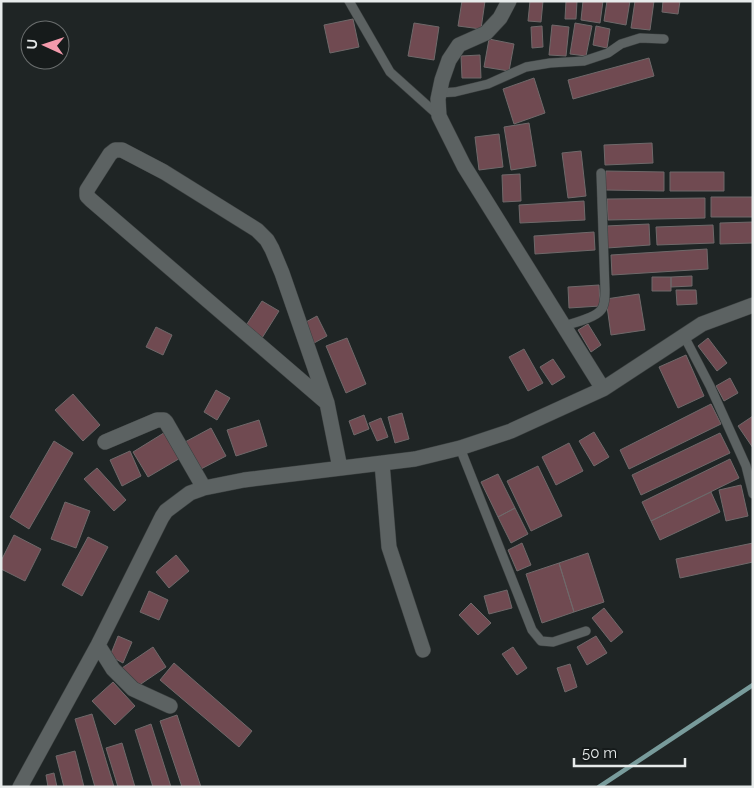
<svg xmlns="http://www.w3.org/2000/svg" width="754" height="788" font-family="Raleway,sans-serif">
<rect width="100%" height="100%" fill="#1f2525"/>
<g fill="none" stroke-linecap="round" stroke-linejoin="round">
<path stroke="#789b9b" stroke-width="4.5" d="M599,787L753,685"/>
</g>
<path fill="#704a51" stroke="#6f696a" d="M462,1H485L481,29L458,26Z
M530,1H543L541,22L528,21Z
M566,1H577L576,19H565Z
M583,1H603L600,23L581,20Z
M607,1H630L626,25L604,21Z
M635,1H654L650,30L631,28Z
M663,1H680L678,14L662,12Z
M353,19L359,47L330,53L324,25Z
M414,23L439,27L434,60L408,56Z
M575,23L592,26L586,56L570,54Z
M552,25L569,27L566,56L549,55Z
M542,26L543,47L532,48L531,27Z
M596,26L610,29L607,48L593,45Z
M489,39L514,44L509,71L484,67Z
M480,55L481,78H462L461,56Z
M649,58L654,76L573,99L568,80Z
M534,78L545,113L514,124L503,89Z
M529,123L536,166L511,170L504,127Z
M499,134L503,167L479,170L475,137Z
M652,143L653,163L605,165L604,145Z
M581,151L586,196L568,198L562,153Z
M606,171L664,172V191L605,190Z
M670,172H724V191H670Z
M520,174L521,201L503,202L502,175Z
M711,197H753V217H711Z
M705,198V218L608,220L607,199Z
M584,201L585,220L520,223L519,205Z
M753,222V243L720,244V223Z
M649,224L650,245L607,248L606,226Z
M713,225L714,243L657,245L656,227Z
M594,232L595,250L535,254L534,236Z
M707,249L708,269L612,275L611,255Z
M692,276V286L671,287V277Z
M652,277H671V291H652Z
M599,285L600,306L569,308L568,287Z
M676,290H696L697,304L677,305Z
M639,294L645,330L611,335L606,299Z
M262,301L279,311L262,338L245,327Z
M317,316L327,336L314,343L304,323Z
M588,324L601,345L591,352L578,330Z
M156,327L172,335L163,355L146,347Z
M347,338L366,384L346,393L326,346Z
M708,338L727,363L717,371L698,346Z
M524,349L543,383L528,391L509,357Z
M686,355L704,396L678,408L659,367Z
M553,359L565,377L552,385L540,367Z
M730,378L738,393L724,401L716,386Z
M216,390L230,398L217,420L204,412Z
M73,394L100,425L83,441L55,410Z
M711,404L721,424L629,469L620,450Z
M402,413L409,439L395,443L388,417Z
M364,415L369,429L354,435L349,421Z
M753,416V448L738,426Z
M381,418L388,437L377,441L369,423Z
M259,420L267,446L236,456L227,430Z
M211,428L226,456L199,470L185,442Z
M167,431L182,457L148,477L133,452Z
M594,432L609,457L594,466L579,441Z
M720,433L730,453L641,495L632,475Z
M54,441L73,453L29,529L10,517Z
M569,443L583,471L556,485L542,457Z
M130,451L141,476L122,486L110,460Z
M730,459L739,478L651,521L642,502Z
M538,466L562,516L531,531L507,481Z
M97,468L126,500L114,511L84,479Z
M498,474L515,508L498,517L481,482Z
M741,485L748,516L726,521L719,490Z
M711,492L720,512L660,540L651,521Z
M65,502L90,511L76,548L51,539Z
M515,508L528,534L511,543L498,517Z
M14,535L41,549L25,581L1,569V561Z
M88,537L108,547L82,596L62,585Z
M522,543L531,565L517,571L508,550Z
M753,543V562L680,578L676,559Z
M588,553L604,602L574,612L559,563Z
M176,555L189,571L169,588L156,572Z
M559,563L574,612L542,623L526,574Z
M507,590L512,608L489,614L484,596Z
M149,591L168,600L159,620L140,612Z
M471,603L491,623L478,635L459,615Z
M604,608L623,632L611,642L592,618Z
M118,636L132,642L123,663L110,656Z
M596,636L607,653L587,665L577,647Z
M153,647L166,667L135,688L122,668Z
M513,647L527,668L517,675L502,654Z
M174,663L252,731L239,747L160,680Z
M570,664L577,687L565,692L557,668Z
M113,682L135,706L115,725L92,701Z
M92,714L114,787H95L75,719Z
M177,715L201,787H182L160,721Z
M151,724L171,787H153L135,730Z
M122,743L135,787H118L106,748Z
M75,751L84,787H64L56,756Z
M54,773L57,787H48L46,775Z"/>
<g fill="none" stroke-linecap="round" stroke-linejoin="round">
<defs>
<path id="service" d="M349,1L390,72L439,116
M439,93L455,92L488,84L526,67L550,63L584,61L608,53L621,44L640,38L664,39
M564,326C573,323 595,318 601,310C605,305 605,297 605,290L601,173
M684,336L710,386L746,466L753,494
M460,448L532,630L541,641L553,642L586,631"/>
<path id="minor" d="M509,1L500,18L486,33L459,45L449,60L442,80L438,99L439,116L464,166L603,389
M327,403L91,200L87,196V190L110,154L115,150H122L164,172L257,230L267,240L272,249L282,273L327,403L340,468
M105,442L157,420H164L166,422L204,488
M382,463L389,547L423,650
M98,645L113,669L133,689L170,706
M20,787L98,645L162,517L166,511L190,493L204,488L244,480L415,459L460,448L511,431L603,389L702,324L753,305"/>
</defs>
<use href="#service" stroke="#3a3f3f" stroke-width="10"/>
<use href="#minor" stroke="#3a3f3f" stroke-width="16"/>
<use href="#service" stroke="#5c6262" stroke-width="9"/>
<use href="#minor" stroke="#5c6262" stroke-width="15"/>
</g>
<rect width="754" height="788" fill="none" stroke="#e7ebeb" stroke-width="5"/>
<g transform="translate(45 45) rotate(273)"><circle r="24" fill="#161b1b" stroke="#6a6e6e"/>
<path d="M0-4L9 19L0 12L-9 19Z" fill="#f39aac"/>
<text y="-8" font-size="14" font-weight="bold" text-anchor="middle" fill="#e7ebeb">U</text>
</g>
<path d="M574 758v8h111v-8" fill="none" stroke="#e7ebeb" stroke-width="2.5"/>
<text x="582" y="758" font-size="15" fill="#e7ebeb" stroke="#161b1b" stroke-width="4" paint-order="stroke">50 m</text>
</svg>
